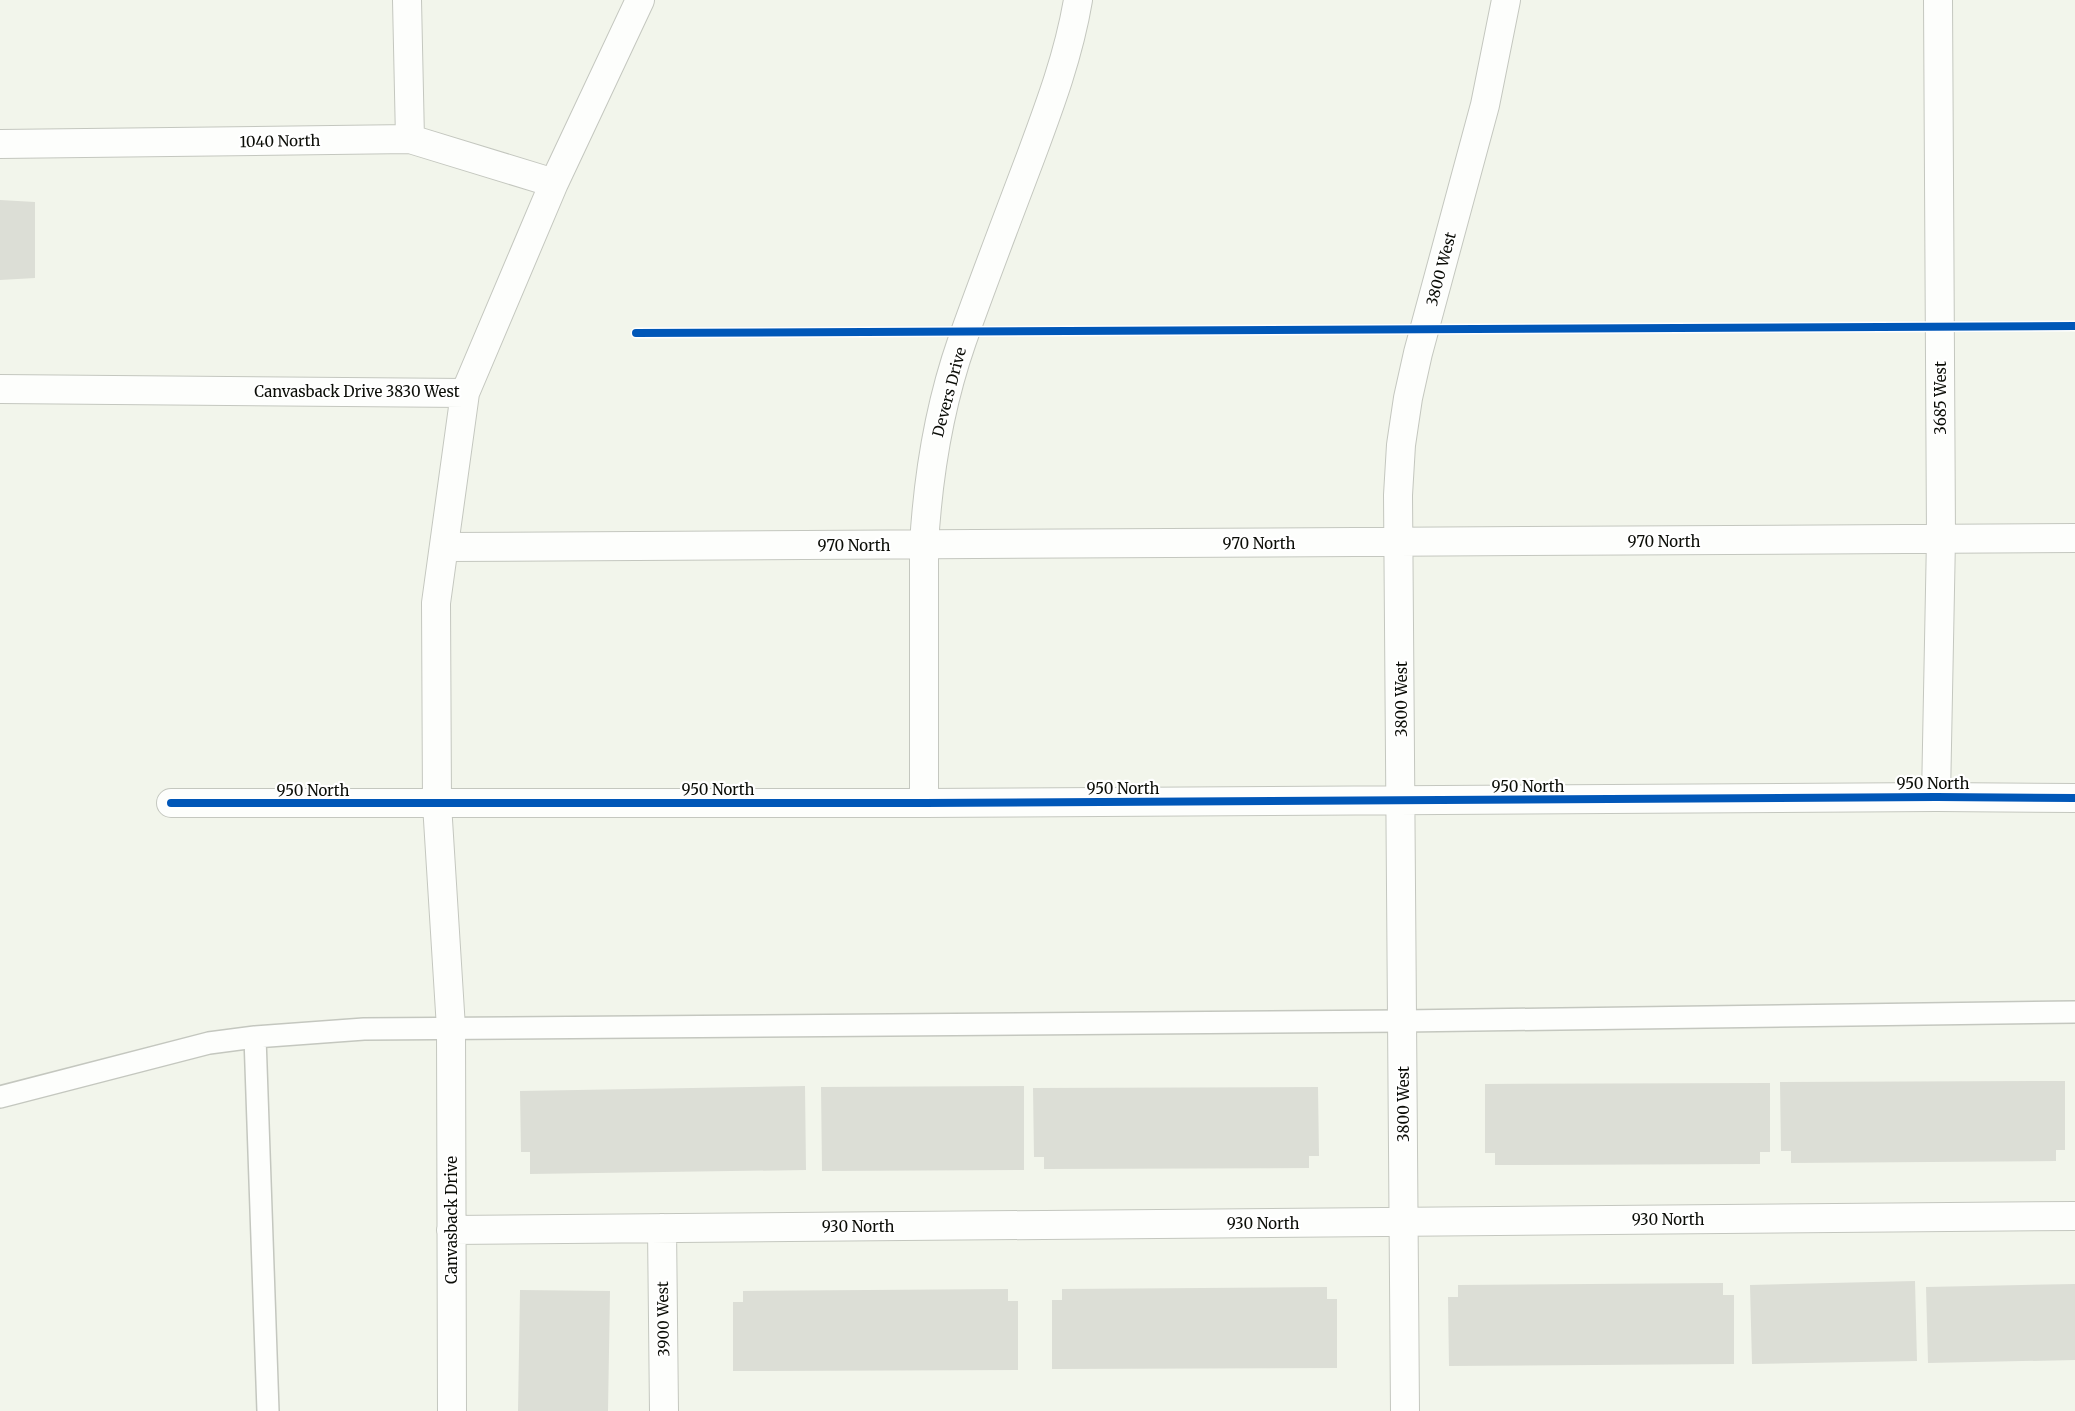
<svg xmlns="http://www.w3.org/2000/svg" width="2075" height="1411" font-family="Merriweather,serif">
<rect width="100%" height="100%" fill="#f2f5eb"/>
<path fill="#dcded6" d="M0,200L35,202V278L0,280Z
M2065,1081V1150H2056V1161L1791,1163V1151H1781L1780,1082Z
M1770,1083V1152H1760V1164L1495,1165V1153H1485V1084Z
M805,1086L806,1170L530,1174V1152H521L520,1091Z
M1024,1086V1170L822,1171L821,1087Z
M1318,1087L1319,1156H1309V1168L1044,1169V1157H1034L1033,1088Z
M1915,1281L1917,1361L1752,1364L1750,1285Z
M1723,1283V1295H1734V1364L1449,1366L1448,1297H1458V1285Z
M2075,1284V1360L1928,1363L1926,1287Z
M1327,1287V1299H1337V1368L1052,1369V1300H1062V1289Z
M1008,1289V1301H1018V1370L733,1371V1302H743V1291Z
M520,1290L610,1291L608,1411H518Z"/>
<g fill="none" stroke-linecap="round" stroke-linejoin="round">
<defs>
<path id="service" d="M255,1037L268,1411
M0,1097L209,1043L255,1037L364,1029L1403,1021L2075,1012"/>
<path id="minor" d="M407,0L410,139
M0,144L410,139L554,183
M0,389L465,393L554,183L640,0
M444,547L2075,538
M1936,797L1941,538L1938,0
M171,803H924L1936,797L2075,798
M924,803V545C928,475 939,407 962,341C984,279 1008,217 1031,156C1050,105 1069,54 1078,0
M662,1228L664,1411
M451,1230L2075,1216
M452,1411L451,1028L437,804L436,603L465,393
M1405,1411L1398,495L1401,445L1408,398L1418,353L1485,105L1506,0"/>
</defs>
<use href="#service" stroke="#c4c7bf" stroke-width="24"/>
<use href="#minor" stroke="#c4c7bf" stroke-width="30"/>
<use href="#service" stroke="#fdfefc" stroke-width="21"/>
<use href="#minor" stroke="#fdfefc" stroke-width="28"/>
<defs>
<path id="cycleway" d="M636,333L2075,326
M171,803H924L1936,797L2075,798"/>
</defs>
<use href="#cycleway" stroke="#fff" stroke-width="11"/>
<use href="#cycleway" stroke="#0057b8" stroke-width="8"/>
</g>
<g text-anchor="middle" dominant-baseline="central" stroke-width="4.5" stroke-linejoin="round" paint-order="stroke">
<g font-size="15" fill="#0b0d07" stroke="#fff">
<text transform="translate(280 141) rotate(-1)">1040 North</text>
<text transform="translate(1441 269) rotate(-75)">3800 West</text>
<text x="357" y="391">Canvasback Drive 3830 West</text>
<text transform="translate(949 392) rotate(-75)">Devers Drive</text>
<text transform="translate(1940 398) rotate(-90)">3685 West</text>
<text x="1664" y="541">970 North</text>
<text x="1259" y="543">970 North</text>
<text x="854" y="545">970 North</text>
<text transform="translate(1401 699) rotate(-90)">3800 West</text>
<text x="1933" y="783">950 North</text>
<text x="1528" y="786">950 North</text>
<text x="1123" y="788">950 North</text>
<text x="718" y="789">950 North</text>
<text x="313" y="790">950 North</text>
<text transform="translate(1403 1104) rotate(-90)">3800 West</text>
<text x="1668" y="1219">930 North</text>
<text transform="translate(451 1220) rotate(-90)">Canvasback Drive</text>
<text x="1263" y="1223">930 North</text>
<text x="858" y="1226">930 North</text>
<text transform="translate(663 1319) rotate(-91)">3900 West</text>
</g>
</g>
</svg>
